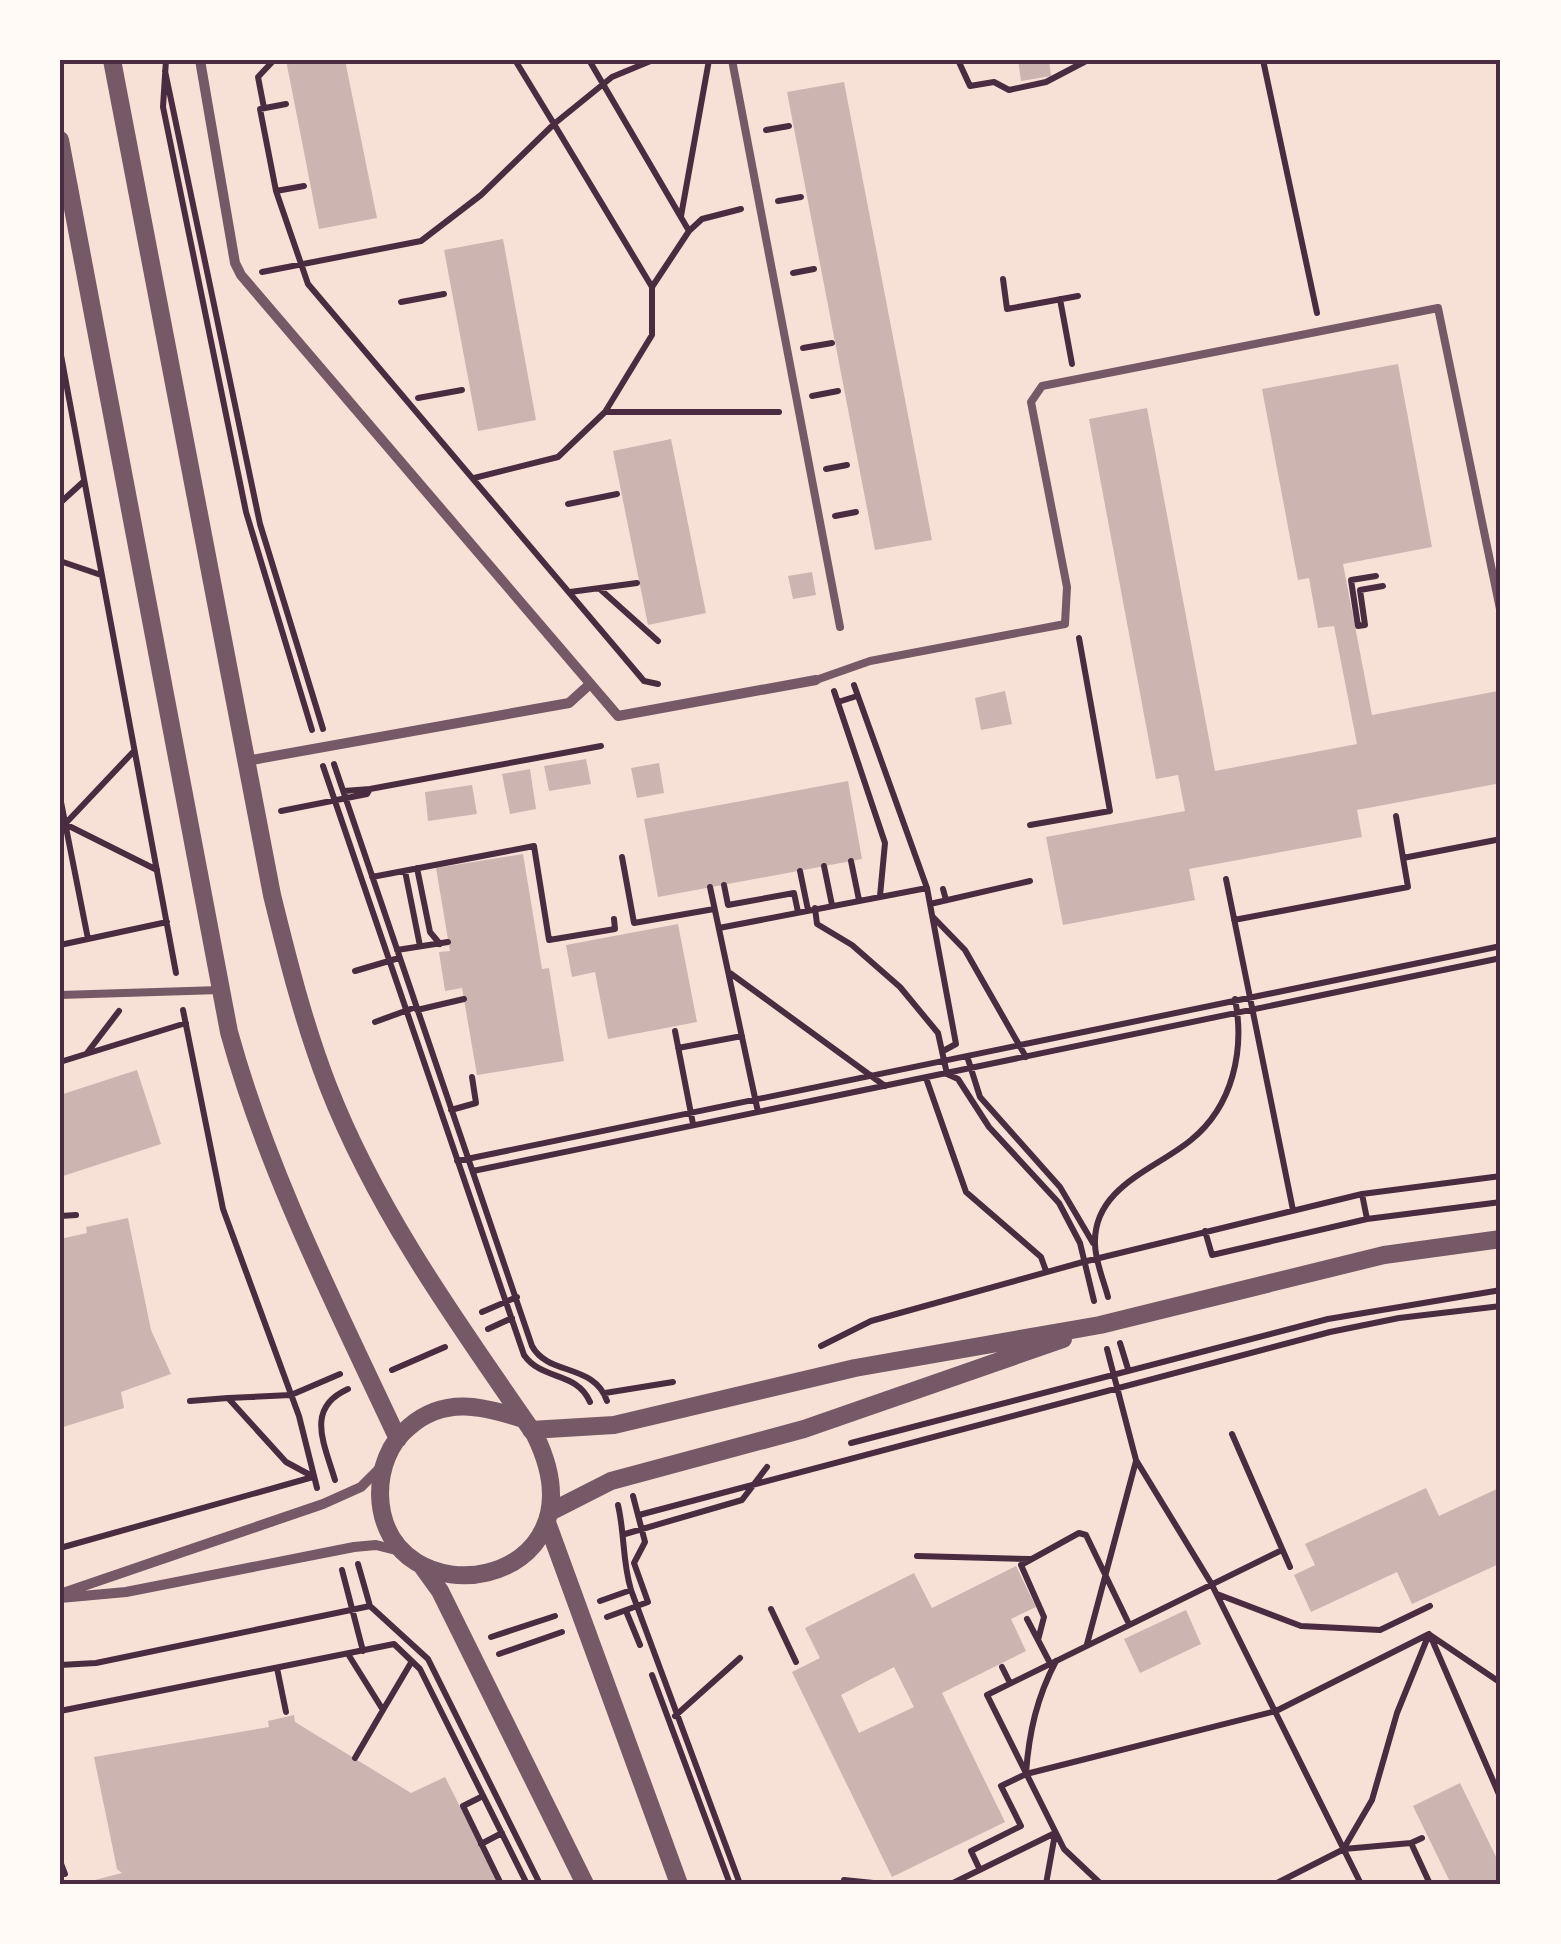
<svg xmlns="http://www.w3.org/2000/svg" width="1561" height="1944" font-family="Commissioner,sans-serif">
<rect width="100%" height="100%" fill="#f7e1d7"/>
<path fill="#ccb4b1" fill-rule="evenodd" d="M286,60H345L377,218L319,229Z
M1018,60H1049L1051,76L1021,81Z
M844,82L932,540L875,550L787,92Z
M503,239L536,420L478,431L444,250Z
M1398,364L1432,547L1343,564L1372,715L1498,691L1501,783L1357,810L1362,837L1189,869L1195,900L1063,925L1046,837L1185,811L1178,775L1156,779L1089,419L1147,408L1215,771L1357,744L1334,626L1318,628L1309,578L1298,580L1262,389Z
M671,439L706,613L648,625L613,451Z
M812,572L816,595L793,599L788,576Z
M1005,691L1012,724L981,730L975,698Z
M586,759L591,784L549,791L544,766Z
M659,763L664,793L637,798L631,768Z
M530,769L536,809L510,814L502,774Z
M848,781L862,859L658,897L644,819Z
M472,785L477,814L428,821L425,792Z
M523,854L542,969L549,968L564,1061L477,1075L462,988L445,991L439,952L450,951L436,868Z
M678,924L697,1022L608,1039L595,972L572,977L566,945Z
M137,1070L161,1144L60,1177V1095Z
M128,1218L151,1330L171,1374L121,1392L124,1408L60,1428V1239L87,1233L86,1227Z
M1501,1487V1563L1412,1604L1397,1572L1311,1612L1294,1575L1315,1565L1305,1544L1426,1488L1439,1516Z
M1016,1566L1036,1607L1011,1619L1026,1651L942,1693L1005,1822L892,1877L792,1672L820,1658L805,1628L914,1573L932,1608ZM894,1667L914,1707L859,1733L841,1695Z
M1186,1610L1201,1644L1140,1673L1124,1639Z
M294,1715L295,1722L411,1793L445,1777L499,1884H79L122,1873L117,1869L94,1757L257,1729L269,1727L268,1721Z
M1460,1783L1501,1867V1884H1451L1413,1806Z"/>
<g fill="none" stroke-linecap="round" stroke-linejoin="round">
<path stroke="#4a2c40" stroke-width="6" d="M166,60L163,107L246,512L312,730
M515,60L554,124L612,77L653,60
M589,60L689,231L652,287
M958,60L970,86L994,82L1009,90L1046,82L1088,60
M1263,60L1317,313
M165,71L260,524L323,729
M286,104L260,109L276,191L308,284L644,681L658,684
M264,108L258,77L274,60
M766,130L789,126
M276,191L304,186
M778,201L801,197
M681,216L709,60
M689,231L702,219L741,209
M262,272L421,241L481,195L554,124L652,287V335L605,412L558,457L474,478
M793,273L814,269
M1003,279L1007,309L1078,296
M1060,299L1072,364
M401,302L444,294
M803,348L832,343
M60,350L176,973
M812,396L838,391
M418,398L462,390
M606,412H779
M826,469L847,465
M60,503L83,482
M568,504L617,494
M835,516L856,512
M60,561L101,575
M1376,576L1351,580L1358,626L1365,625L1360,590L1383,586
M601,590L658,641
M570,592L637,583
M854,685L927,888L956,1044L943,1051
M834,691L885,843L880,896
M838,702L857,696
M134,751L65,824L157,870
M334,764L532,1346C548,1376 594,1363 607,1401
M323,766L524,1355C542,1381 577,1371 590,1402
M344,791L370,789
M60,797L88,939
M281,811L367,794L370,789L601,746
M1396,816L1403,858
M1030,825L1110,811L1079,638
M622,857L634,923L714,909
M851,861L859,900
M824,866L832,905
M417,868L430,932L440,944
M405,871L420,946
M800,871L808,910
M372,877L534,846L549,940L615,929L614,919
M1226,879L1293,1210
M724,885L728,905L794,893L798,912
M710,887L758,1112
M943,889L946,900
M930,904L1030,881
M815,908L817,924L852,945L900,987L938,1033L947,1074L958,1079L989,1127L1059,1203L1080,1243L1094,1301
M933,917L965,950L1026,1057
M1234,920L1408,887L1403,858L1501,839
M719,928L927,888
M60,945L167,922
M397,950L448,942
M355,971L399,958
M730,973L885,1086
M183,1010L223,1209L299,1416L317,1488
M417,1010L464,999
M375,1022L416,1007
M675,1031L693,1124
M678,1048L742,1036
M87,1053L119,1011
M967,1056L980,1097L1060,1187L1093,1243
M60,1062L186,1023
M926,1078L966,1192L1041,1257L1046,1271
M60,1087V1088
M451,1110L476,1103L472,1077
M457,1161L1501,946
M473,1171L1501,958
M1362,1194L1367,1219L1501,1202
M60,1216L76,1215
M1205,1231L1212,1255L1367,1219
M1108,1297C1104,1281 1095,1261 1095,1244C1093,1187 1156,1169 1191,1140C1233,1106 1245,1050 1235,999
M482,1312L517,1297
M488,1329L512,1318
M1120,1343L1128,1369
M821,1346L871,1321L1083,1262L1362,1194L1501,1176
M1107,1349L1136,1460L1211,1583L1361,1884
M392,1370L445,1347
M605,1393L673,1382
M190,1401L228,1398
M1232,1434L1290,1567
M851,1443L1328,1319L1501,1290
M312,1476L286,1462L228,1398L291,1395L340,1374
M335,1480C324,1443 305,1408 348,1389
M618,1505C625,1535 622,1560 631,1590L740,1884
M639,1515L1330,1332L1399,1318L1501,1306
M625,1534L742,1500L767,1467
M60,1548L313,1477
M917,1556L1030,1559
M358,1564L370,1606L428,1659L540,1884
M342,1570L363,1651
M1217,1594L1301,1626L1380,1630L1430,1606
M600,1601L631,1590
M771,1609L796,1662
M626,1611L640,1645
M607,1617L648,1602L634,1563L645,1542L633,1496
M1027,1619L1050,1663
M1430,1635L1501,1799
M1430,1635L1501,1683
M491,1637L555,1616
M1038,1640L1044,1617L1021,1565L1079,1533L1086,1535L1129,1624
M1087,1644L1136,1461
M348,1654L383,1710L412,1661
M499,1654L562,1632
M60,1665L96,1663L370,1606
M1002,1667L1010,1683
M277,1668L286,1712
M652,1675L730,1884
M60,1711L394,1644L420,1669L527,1884
M675,1716L740,1658
M355,1758L383,1710
M1026,1773C1029,1732 1037,1697 1056,1661
M483,1796L463,1806L501,1884
M1411,1843L1422,1838
M481,1844L502,1833
M1344,1848L1372,1800L1397,1713L1429,1634
M60,1861L65,1874
M980,1870L971,1851L1021,1826L1001,1786L1026,1774L1276,1711L1429,1634
M844,1880L883,1884
M951,1884L1055,1833
M1046,1884L1055,1834
M1101,1884L1064,1849L987,1695L1282,1550
M1275,1884L1344,1849L1411,1843L1430,1884"/>
<path stroke="#755966" stroke-width="8" d="M732,60L840,627
M816,680L870,661L1065,624L1067,587L1031,402L1042,386L1438,308L1501,614
M60,995L220,990"/>
<path stroke="#755966" stroke-width="10" d="M200,60L235,263L241,275L618,716L816,680
M246,761L569,703L590,684
M60,1594L323,1504L361,1487L380,1468
M60,1598L126,1592L354,1547L376,1545L400,1551"/>
<path stroke="#755966" stroke-width="18" d="M112,60L272,895C288,960 304,1024 328,1086C377,1212 459,1325 535,1435C612,1592 383,1625 380,1494C380,1469 389,1443 409,1427C444,1396 483,1406 523,1419
M60,140L229,1032C268,1174 336,1306 398,1439
M531,1430L614,1425L855,1368L1100,1325L1384,1255L1501,1239
M550,1512L611,1481L804,1429L1063,1339
M548,1525L679,1884
M422,1566L440,1591L585,1884"/>
</g>
<rect width="1561" height="1944" fill="none" stroke="#fffaf5" stroke-width="125"/>
<rect x="62" y="62" width="1436" height="1820" fill="none" stroke="#4a2c40" stroke-width="4"/>
</svg>
